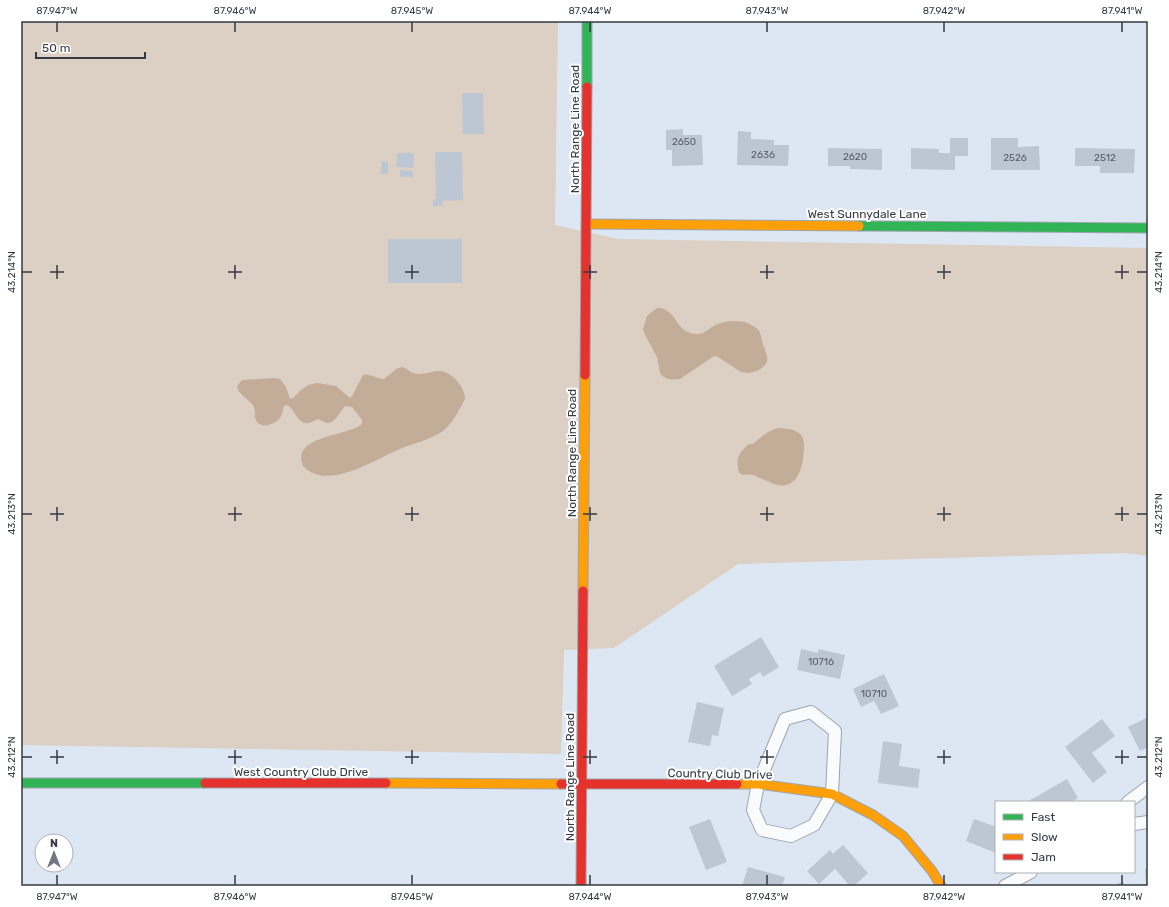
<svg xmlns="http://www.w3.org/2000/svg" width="1169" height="907" font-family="Rubik,sans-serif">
<rect width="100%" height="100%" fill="#dde7f3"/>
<path fill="#dccfc4" d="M21,21H558L555,225L618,239L1148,248V556L1126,553L738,564L614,648L564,650L561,754L21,745Z"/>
<path fill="#c3ac98" d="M657,308C678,308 674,333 696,334C704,335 710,327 718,324C730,320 745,319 756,328C761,332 761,336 762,341C763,346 766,351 767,356C770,369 750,375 741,372L718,357L714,356L680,379C672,380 665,380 660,373L657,357L645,335L643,329L647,316Z
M402,367C407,368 409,372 413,373C423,376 431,371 439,371C451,371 465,386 465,399C459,410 453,423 443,431C430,440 414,443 400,449C375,459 328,492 303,466C291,435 347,437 362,424V420L352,407L345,406C340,411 334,427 324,422C322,421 320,420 318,419C315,420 312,422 309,423C297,425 295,408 287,405L284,406C283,410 282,415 280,418C275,424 263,429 257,422C253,417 257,410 252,404C247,398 239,395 237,387L240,382L243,380L274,378L280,379L286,387L290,399L293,398L300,391L308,385L317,383L336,386L350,398L352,396L363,375C370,373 376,379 384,379L396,369Z
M779,428C791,429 804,430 804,445C804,462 800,489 778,485C772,484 766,480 760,478C757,477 755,475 752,475C749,474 745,475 742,475C739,473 738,471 738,467C736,456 741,451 749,444H753C761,437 768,430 779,428Z"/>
<path fill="#bdc7d4" d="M462,93H483L484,134H463Z
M683,129V135H702L703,165L672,166V150H666V130Z
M738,131L751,132V139L774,140V145H789L788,166L737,165Z
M950,138H968V156H955V170L911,169V148L939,149V153H950Z
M991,138H1018V147L1039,146L1040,170H991Z
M828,148L882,149V170L850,169V166H828Z
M1075,148L1135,149L1134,173H1100V166H1075Z
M435,152H462L463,200L442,201L443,206H433V200L436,199Z
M397,153H414L413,168L396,167Z
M382,161L388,162V174H381Z
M400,170L413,171V177H400Z
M388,239H462V283H388Z
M761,637L779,667L763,677L760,672L749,679L752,684L732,696L714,666Z
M801,649L818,653V649L845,655L840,679L797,670Z
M884,674L899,706L881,714L874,701L861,707L853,689Z
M697,702L724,708L718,736L712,735L710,746L688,742Z
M1148,717V747L1140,751L1128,727Z
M1102,719L1115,736L1092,753L1107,772L1093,783L1065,747Z
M883,741L902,744L899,766L920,769L918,788L878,783Z
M1067,779L1078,798L1071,802H1027Z
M710,819L727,862L706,870L689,827Z
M974,819L994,826L996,822V853L966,841Z
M843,845L868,873L854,886H850L835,869L819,884L807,871L830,850L833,854Z
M748,867L785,877L782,886H742Z
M1145,869H1148V886H1146Z
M1123,881L1125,886H1113Z"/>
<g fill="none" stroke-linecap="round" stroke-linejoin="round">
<defs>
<path id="street" d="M811,712L835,731L832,794L814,825L791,836L762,830L753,810L758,784L785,719Z
M1128,802L1148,787
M1134,824L1148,822
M1005,886L1031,872"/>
<path id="fast" d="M587,87V21
M859,226L1148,228
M21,783H205"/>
<path id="slow" d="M586,224L859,226
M583,591L585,375
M386,783L561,784
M737,784H758L832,794L873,815L903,836L932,871L941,886"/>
<path id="jam" d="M585,375L587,87
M205,783H386
M561,784H737
M581,886L583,591"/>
</defs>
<use href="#street" stroke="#9da4ad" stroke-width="14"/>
<use href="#fast" stroke="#9da4ad" stroke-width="11"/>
<use href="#slow" stroke="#9da4ad" stroke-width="11"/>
<use href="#jam" stroke="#9da4ad" stroke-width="11"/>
<use href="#street" stroke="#fafbfd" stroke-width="12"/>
<use href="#fast" stroke="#30b455" stroke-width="9"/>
<use href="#slow" stroke="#ff9f0a" stroke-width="9"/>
<use href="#jam" stroke="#e5322d" stroke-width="9"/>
</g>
<path fill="none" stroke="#343a43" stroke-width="1.5" d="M57,22V32M235,22V32M412,22V32M590,22V32M767,22V32M944,22V32M1122,22V32M57,265V279M235,265V279M412,265V279M590,265V279M767,265V279M944,265V279M1122,265V279M22,272H32M50,272H64M228,272H242M405,272H419M583,272H597M760,272H774M937,272H951M1115,272H1129M1137,272H1147M57,507V521M235,507V521M412,507V521M590,507V521M767,507V521M944,507V521M1122,507V521M22,514H32M50,514H64M228,514H242M405,514H419M583,514H597M760,514H774M937,514H951M1115,514H1129M1137,514H1147M57,750V764M235,750V764M412,750V764M590,750V764M767,750V764M944,750V764M1122,750V764M22,757H32M50,757H64M228,757H242M405,757H419M583,757H597M760,757H774M937,757H951M1115,757H1129M1137,757H1147M57,875V885M235,875V885M412,875V885M590,875V885M767,875V885M944,875V885M1122,875V885"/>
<g text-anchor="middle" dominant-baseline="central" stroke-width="4" stroke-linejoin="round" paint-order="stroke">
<g font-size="10" fill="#565d67">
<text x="684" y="142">2650</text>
<text x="763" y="155">2636</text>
<text x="855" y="157">2620</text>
<text x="1015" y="158">2526</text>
<text x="1105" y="158">2512</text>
<text x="821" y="662">10716</text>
<text x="874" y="694">10710</text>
</g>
<g font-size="12" fill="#343a43" stroke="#fff">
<text transform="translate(575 129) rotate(-90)">North Range Line Road</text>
<text x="867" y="214">West Sunnydale Lane</text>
<text transform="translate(572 453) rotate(-90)">North Range Line Road</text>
<text x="301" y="772">West Country Club Drive</text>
<text transform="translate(720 774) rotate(1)">Country Club Drive</text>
<text transform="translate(570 777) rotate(-90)">North Range Line Road</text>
</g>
</g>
<rect width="1169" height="907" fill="none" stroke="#ffffff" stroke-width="44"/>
<rect x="995" y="801" width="140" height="72" fill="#ffffff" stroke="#aeb0b4"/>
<rect x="1003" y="814" width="20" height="6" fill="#30b455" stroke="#aeb0b4"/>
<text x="1031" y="821" font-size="12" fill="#343a43">Fast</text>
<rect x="1003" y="834" width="20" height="6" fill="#ff9f0a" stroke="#aeb0b4"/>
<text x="1031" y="841" font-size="12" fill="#343a43">Slow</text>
<rect x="1003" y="854" width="20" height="6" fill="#e5322d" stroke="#aeb0b4"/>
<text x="1031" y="861" font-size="12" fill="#343a43">Jam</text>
<g transform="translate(54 853)"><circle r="19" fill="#ffffff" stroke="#aeb0b4"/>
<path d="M0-3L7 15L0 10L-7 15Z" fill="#6f7781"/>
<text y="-6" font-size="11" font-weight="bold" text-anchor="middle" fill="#343a43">N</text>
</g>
<path d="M36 52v6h109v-6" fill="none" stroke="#343a43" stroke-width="2"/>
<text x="42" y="52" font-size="12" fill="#343a43" stroke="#ffffff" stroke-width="3" paint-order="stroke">50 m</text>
<rect x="22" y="22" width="1125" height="863" fill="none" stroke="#343a43" stroke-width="1.5"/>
<g font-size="10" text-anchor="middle" fill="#343a43">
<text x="57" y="14">87.947°W</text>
<text x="235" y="14">87.946°W</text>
<text x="412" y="14">87.945°W</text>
<text x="590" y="14">87.944°W</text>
<text x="767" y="14">87.943°W</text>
<text x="944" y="14">87.942°W</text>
<text x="1122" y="14">87.941°W</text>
<text transform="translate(11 272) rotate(-90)" y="4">43.214°N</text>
<text transform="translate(1158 272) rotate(-90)" y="4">43.214°N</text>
<text transform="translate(11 514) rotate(-90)" y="4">43.213°N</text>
<text transform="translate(1158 514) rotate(-90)" y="4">43.213°N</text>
<text transform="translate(11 757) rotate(-90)" y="4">43.212°N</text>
<text transform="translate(1158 757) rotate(-90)" y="4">43.212°N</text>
<text x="57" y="900">87.947°W</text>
<text x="235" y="900">87.946°W</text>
<text x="412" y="900">87.945°W</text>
<text x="590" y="900">87.944°W</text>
<text x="767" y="900">87.943°W</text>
<text x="944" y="900">87.942°W</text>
<text x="1122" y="900">87.941°W</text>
</g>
</svg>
